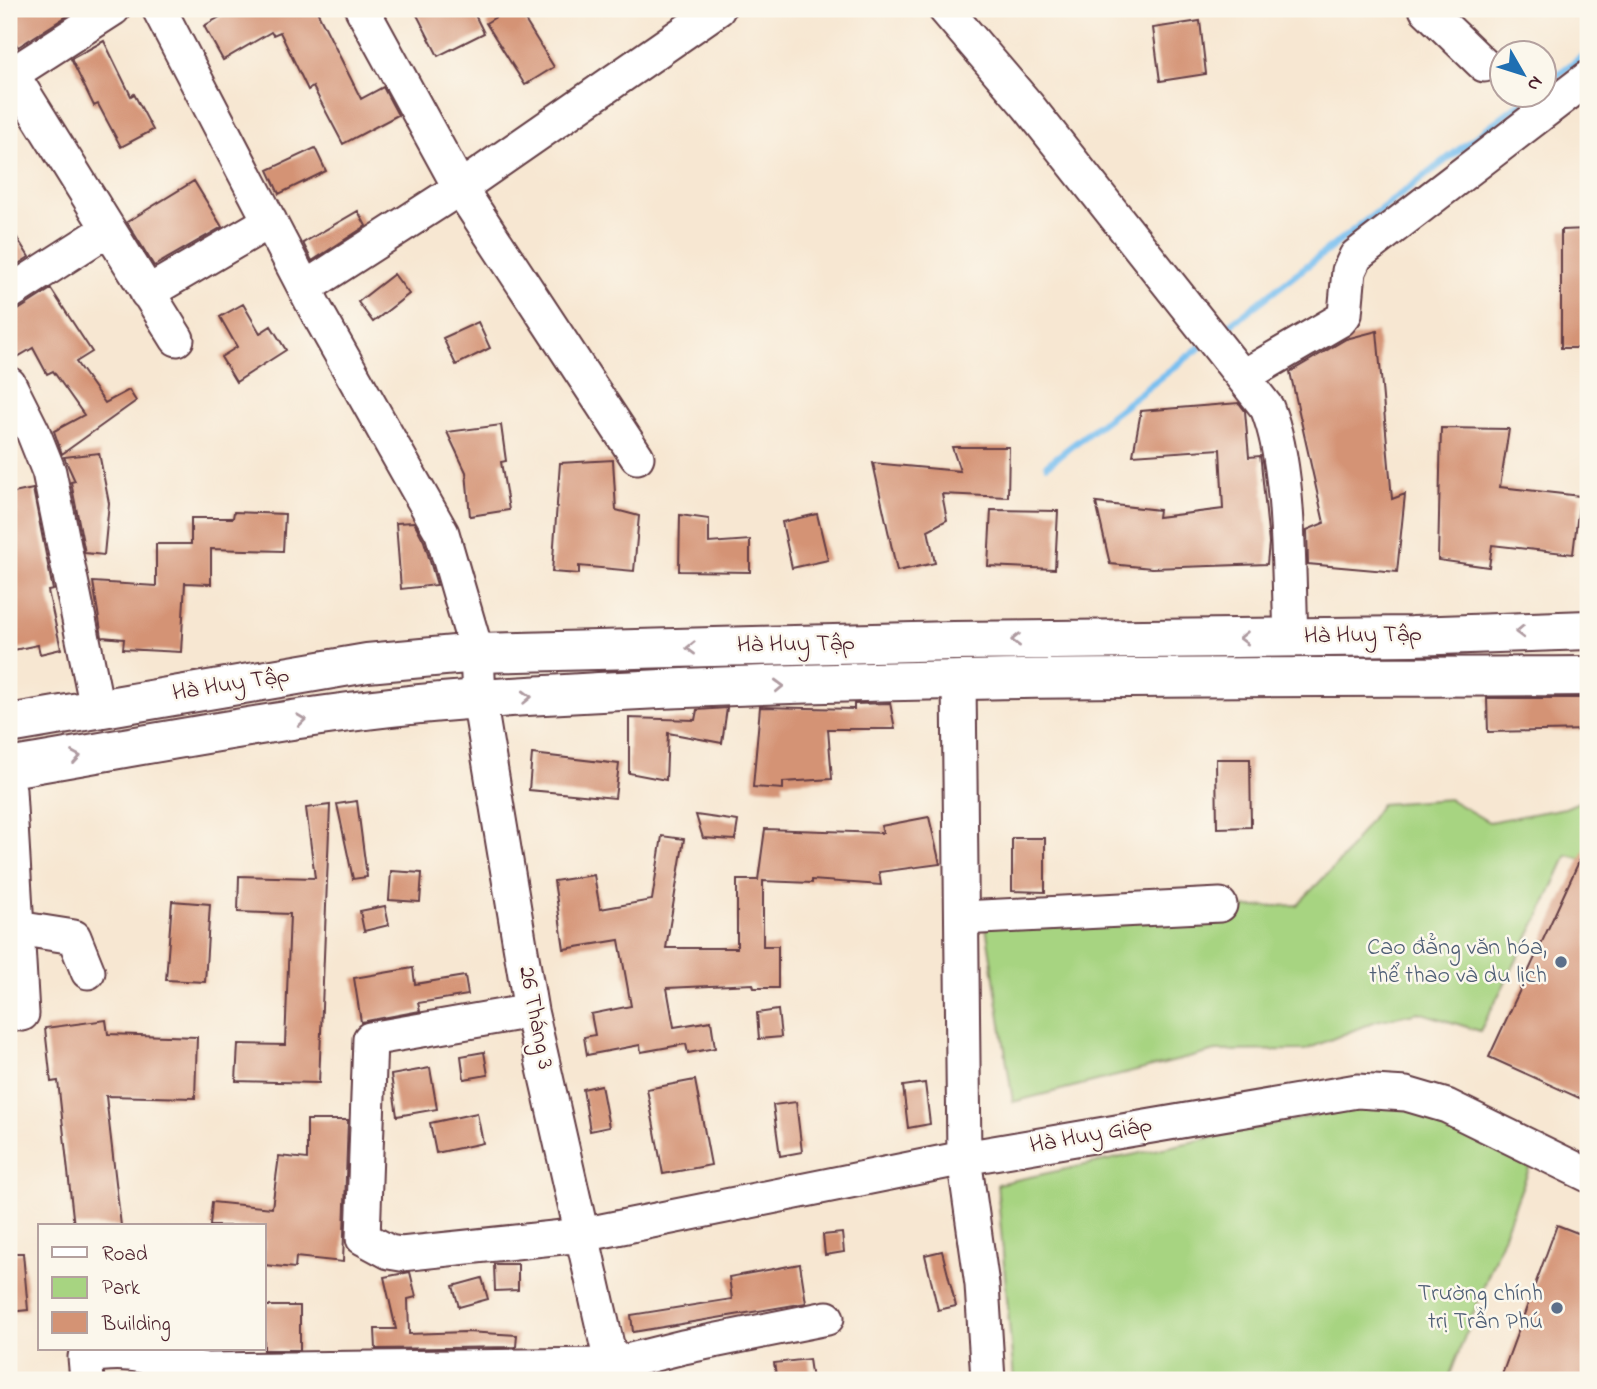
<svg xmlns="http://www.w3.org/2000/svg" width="1597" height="1389" font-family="'Indie Flower',sans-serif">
<rect width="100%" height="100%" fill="#fbf7ec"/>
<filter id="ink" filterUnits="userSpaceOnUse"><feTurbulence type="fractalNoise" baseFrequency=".0143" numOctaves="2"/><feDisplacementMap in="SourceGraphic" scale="14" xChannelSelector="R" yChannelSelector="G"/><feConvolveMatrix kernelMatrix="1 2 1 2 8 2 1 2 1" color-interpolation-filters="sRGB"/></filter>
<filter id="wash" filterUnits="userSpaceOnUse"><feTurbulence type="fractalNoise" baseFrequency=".00686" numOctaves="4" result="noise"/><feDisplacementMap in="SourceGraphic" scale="28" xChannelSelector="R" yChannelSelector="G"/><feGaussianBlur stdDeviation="1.57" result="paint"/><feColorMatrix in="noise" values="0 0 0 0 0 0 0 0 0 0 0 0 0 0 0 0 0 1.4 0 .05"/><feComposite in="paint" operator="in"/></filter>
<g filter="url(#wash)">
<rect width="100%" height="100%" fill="#f7e7d2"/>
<path fill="#a7d481" stroke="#787a56" stroke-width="2" d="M1588,798V860L1567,855L1540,915L1480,1031L1419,1012L1376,1021L1305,1050L1216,1051L1013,1102L985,920L1297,905L1343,858L1381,804L1449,799L1489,822L1565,808Z
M1363,1105L1435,1112L1532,1161L1448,1380H1014L997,1184Z"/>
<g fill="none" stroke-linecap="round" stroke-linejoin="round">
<path stroke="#78bff0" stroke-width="7" d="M1544,85L1588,52
M1219,333L1532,94
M1047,465L1199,348"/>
</g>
<g id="blocks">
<path fill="#d49374" d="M9,9H78L18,47L9,34Z
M234,9H316L361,99L383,87L398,115L343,144L313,87L308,90L280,32L273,35L271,32L223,60L204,26Z
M414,9H472L484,33L438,56Z
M509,9H518L554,67L525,85L486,23Z
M1200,21L1206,74L1160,81L1153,28Z
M104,41L131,96L134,94L153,130L121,147L98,104L94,106L71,59Z
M315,148L326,171L279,194L268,170Z
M194,181L222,227L154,266L127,222Z
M358,211L366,226L312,261L303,243Z
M9,225L29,257L9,270Z
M1588,229V348H1561V230Z
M394,274L409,294L373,322L358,302Z
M51,289L92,352L76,362L105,403L129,390L136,401L62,454L54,431L84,415L53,371L47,374L33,348L9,362V316Z
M243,304L260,333L271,326L286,350L236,382L221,357L237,347L220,317Z
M478,322L490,348L456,365L443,338Z
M1377,331L1392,499L1405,494L1397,572L1308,564L1307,530L1324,523L1290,372L1346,339Z
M1239,403L1245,411L1249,457L1260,456L1261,462L1269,543L1267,564L1152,568L1110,564L1096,503L1159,510L1158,517L1223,509L1220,449L1133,455L1141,411Z
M501,425L506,461L501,462L509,510L470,516L466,472L447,432Z
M1441,428L1509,429L1500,487L1580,496L1573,554L1492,545L1489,567L1438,560Z
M952,447H1009L1008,497L942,494L947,520L928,530L935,563L897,571L873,463L960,471Z
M99,453L109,503L104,555L85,553L71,482L75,481L64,457Z
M613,460L616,510L639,516L634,571L579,566V574L552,572L560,463Z
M33,489L53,590L48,591L61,649L40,654L38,645L9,651V494Z
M991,510L1058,511L1055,569L988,566Z
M234,512L285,514L283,551L211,549V584L185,583L181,652L123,649L124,639L102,637L93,582L156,586V544H191V518H233Z
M817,514L828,560L792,568L782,522Z
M680,515L709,519V543L750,540V572L679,571Z
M414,522L424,541L437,585L401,589L396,523Z
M1487,698H1588V730L1488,732Z
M890,703L895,729H828L832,779L783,782V789L753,787L760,707L854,709V704Z
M727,708L722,743L668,733L666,780L629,773V718L695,720L697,710Z
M532,754L619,764L615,798L529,790Z
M1216,759H1250L1251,827L1217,828Z
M357,801L367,877L353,879L337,804Z
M330,805L319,1083L236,1081L238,1044L285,1045L290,914L238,912L239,876L315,878L306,808Z
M696,815L738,821L735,840L703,838Z
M929,817L940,864L879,872L881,885L812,880V883L763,881V946H778V988H754L753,984L667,988L674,1027L711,1021L715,1048L688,1053L686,1044L641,1052L640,1045L587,1055L584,1037L595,1035L591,1014L631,1006L619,940L564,949L554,881L594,875L600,909L652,900L662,836L684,839L666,948H737V880H758L765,829L883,833L881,826Z
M1012,838H1045V892L1012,891Z
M1588,842V1102L1489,1057Z
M391,871L422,873L420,902L389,900Z
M172,901L210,904L205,982L166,980Z
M385,906L389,925L364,931L360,911Z
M413,968L415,984L465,976L468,995L418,1003L420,1011L361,1022L354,978Z
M778,1010L781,1037L759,1039L757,1013Z
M106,1020L108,1034L197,1037L195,1098L106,1096L121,1226H74L58,1081L51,1082L45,1028Z
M484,1052L488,1075L464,1079L461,1056Z
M430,1068L437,1109L397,1116L391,1075Z
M695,1080L711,1165L663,1174L647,1089Z
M925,1083L930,1124L908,1128L903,1086Z
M601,1085L609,1127L590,1131L583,1089Z
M796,1102L802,1152L780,1156L773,1105Z
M477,1113L483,1143L436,1153L430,1123Z
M307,1120H348L343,1262L296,1257L295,1268L264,1265V1226H210L212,1202L272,1208L279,1156L307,1159Z
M1557,1225L1588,1237V1380H1500Z
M842,1233L844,1252L825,1255L823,1235Z
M942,1251L956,1306L938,1310L925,1255Z
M9,1253H23L28,1310L9,1312Z
M494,1264H518V1290L495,1291Z
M800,1264L806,1303L633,1332L631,1315L732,1299L729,1277Z
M410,1272L416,1297L408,1299L409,1334L466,1332L517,1335L516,1347L376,1349L375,1329H396L384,1277Z
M482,1278L488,1299L459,1307L453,1286Z
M264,1306H300V1350H264Z
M809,1359L812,1380H777L774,1363Z"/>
</g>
</g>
<g filter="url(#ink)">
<use href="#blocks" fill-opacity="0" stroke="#643d44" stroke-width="2"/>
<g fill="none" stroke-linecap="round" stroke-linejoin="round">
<defs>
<path id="minor" d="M159,9L316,310L442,533L477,653L479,699L531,1011L615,1380
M362,9L460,188L637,457
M945,9L1028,106L1267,408C1291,466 1288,572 1291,637
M1426,9L1484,65
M12,74L177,339
M9,76L113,9
M305,288L460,188L718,9
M9,293L107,230
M147,293L270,221
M1244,376L1340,320L1345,314L1349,271L1356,256L1588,78
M9,384L33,432L49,472L97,708
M959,680L964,1158L982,1285L988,1380
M9,790L22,1014
M962,918L1220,905
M17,928L74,937L88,972
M531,1011L370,1039L363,1238L389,1252L401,1254L582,1235L964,1158L1357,1091L1406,1094L1447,1106L1588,1175
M87,1380L85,1357C137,1346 158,1363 207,1370L611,1365L683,1347L827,1318"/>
<path id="major" d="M9,724L367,663L477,653L953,641L1412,636L1588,630
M9,768C165,742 323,709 481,699C849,674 1220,678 1588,676"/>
</defs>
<use href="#minor" stroke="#643d44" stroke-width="37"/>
<use href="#major" stroke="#643d44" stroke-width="42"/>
<use href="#minor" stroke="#fff" stroke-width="33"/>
<use href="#major" stroke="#fff" stroke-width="38"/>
</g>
<defs><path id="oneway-chevron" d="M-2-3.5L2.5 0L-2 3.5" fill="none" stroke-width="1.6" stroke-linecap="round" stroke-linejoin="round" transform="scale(1.75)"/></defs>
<g stroke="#ae9aa0">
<use href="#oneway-chevron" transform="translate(1520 632) rotate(178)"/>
<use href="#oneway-chevron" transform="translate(1244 638) rotate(179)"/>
<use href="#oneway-chevron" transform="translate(1016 640) rotate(179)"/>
<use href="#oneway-chevron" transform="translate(691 648) rotate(179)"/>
<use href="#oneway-chevron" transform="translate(779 686) rotate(-2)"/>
<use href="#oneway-chevron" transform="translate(527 697) rotate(-2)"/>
<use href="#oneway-chevron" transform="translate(301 720) rotate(-7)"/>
<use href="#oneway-chevron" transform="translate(76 757) rotate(-10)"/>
</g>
</g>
<g fill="#5c6f8a" stroke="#fbf7ec" stroke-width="2.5">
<circle cx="1561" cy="962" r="7"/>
<circle cx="1557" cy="1308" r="7"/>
</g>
<g text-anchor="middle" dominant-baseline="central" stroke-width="5" stroke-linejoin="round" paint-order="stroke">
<g font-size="24" fill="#4a1f2b" stroke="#fbf7ec">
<text transform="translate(1363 636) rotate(-1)">Hà Huy Tập</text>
<text transform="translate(796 645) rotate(-1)">Hà Huy Tập</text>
<text transform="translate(231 685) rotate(-9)">Hà Huy Tập</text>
<text transform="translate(535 1018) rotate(79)">26 Tháng 3</text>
<text transform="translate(1091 1136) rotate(-10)">Hà Huy Giáp</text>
</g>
<g font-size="24" fill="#4e5e75" stroke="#fbf7ec" text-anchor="end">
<text x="1547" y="948">Cao đẳng văn hóa,<tspan x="1547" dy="28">thể thao và du lịch</tspan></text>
<text x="1543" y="1294">Trường chính<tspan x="1543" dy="28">trị Trần Phú</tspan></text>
</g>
</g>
<rect width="1597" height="1389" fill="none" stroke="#fbf7ec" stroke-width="35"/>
<rect x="38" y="1224" width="228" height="126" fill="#fbf7ec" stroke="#b4a19f" stroke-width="2"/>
<rect x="52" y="1247" width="35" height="10" fill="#ffffff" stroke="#b4a19f" stroke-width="2"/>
<text x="102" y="1260" font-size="21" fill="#4a1f2b">Road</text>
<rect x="52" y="1277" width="35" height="21" fill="#a7d481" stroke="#b4a19f" stroke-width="2"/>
<text x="102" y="1294" font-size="21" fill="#4a1f2b">Park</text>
<rect x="52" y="1312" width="35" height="21" fill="#d49374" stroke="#b4a19f" stroke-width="2"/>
<text x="102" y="1330" font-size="21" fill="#4a1f2b">Building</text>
<g transform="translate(1523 74) rotate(129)"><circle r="33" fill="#fbf7ec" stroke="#b4a19f" stroke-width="2"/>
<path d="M0-5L12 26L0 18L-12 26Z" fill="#1f6fb2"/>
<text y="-10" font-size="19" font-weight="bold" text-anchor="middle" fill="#4a1f2b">N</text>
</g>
</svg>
